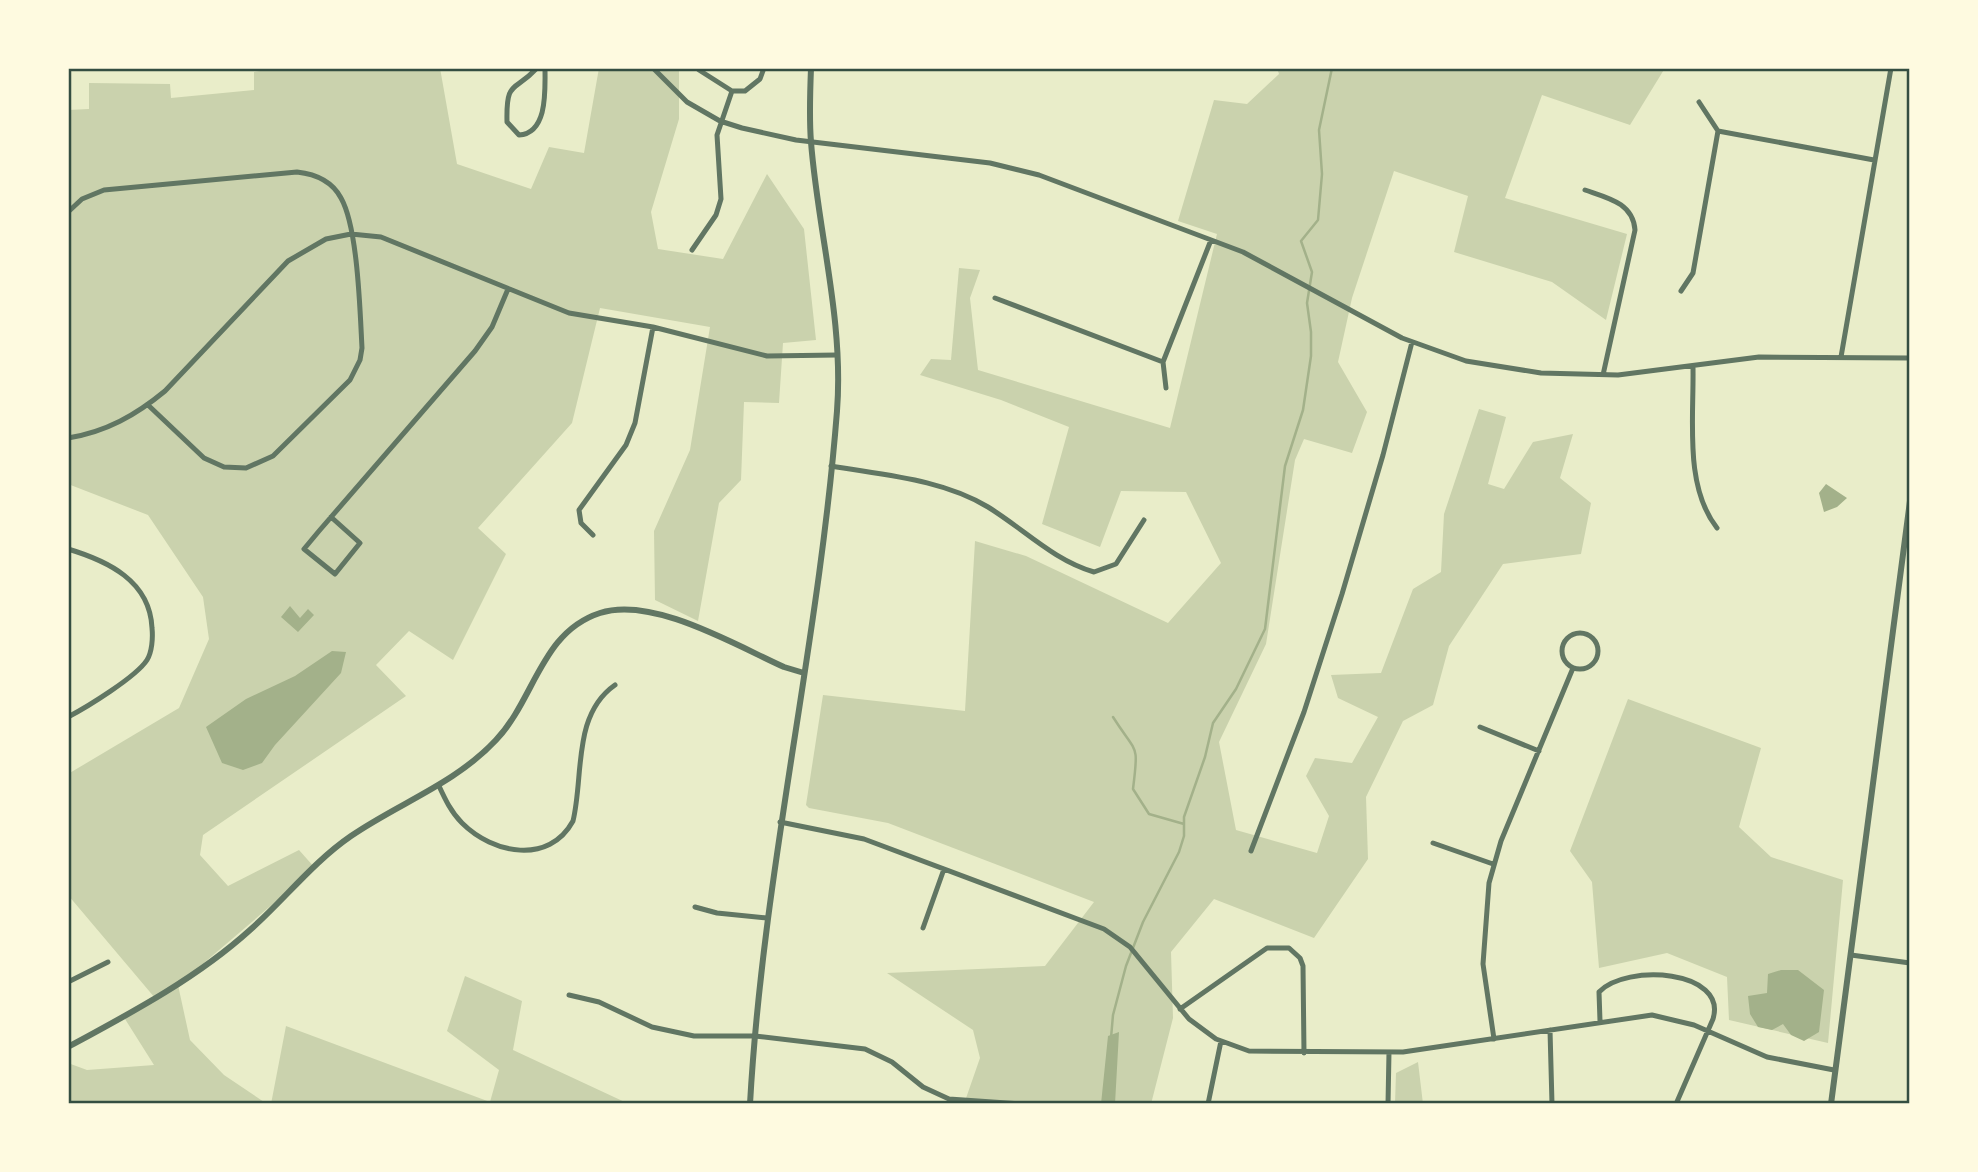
<svg xmlns="http://www.w3.org/2000/svg" width="1978" height="1172" font-family="'Space Grotesk',sans-serif">
<rect width="100%" height="100%" fill="#e9edc9"/>
<path fill="#cad2ad" d="M277,68H440L457,164L531,189L549,147L584,153L599,68H679V119L651,212L658,249L723,259L767,174L804,229L816,340L783,343L779,403L744,402L741,480L719,503L698,621L655,600L654,531L690,450L710,327L600,308L572,423L478,528L506,554L453,660L409,631L376,665L406,696L203,835L200,855L228,886L299,850L315,868L178,985L190,1040L224,1075L267,1104H68V1063L87,1070L154,1065L125,1019L155,998L68,895V774L179,708L209,639L203,597L148,515L68,484V110L89,109V83L170,84L171,98L254,90V72Z
M1277,68H1665L1630,125L1542,95L1505,198L1627,234L1606,320L1552,282L1454,252L1468,196L1394,171L1352,298L1338,362L1367,412L1352,453L1304,439L1295,460L1266,644L1219,742L1236,830L1317,853L1329,816L1306,776L1315,758L1352,763L1378,717L1338,698L1331,675L1381,673L1413,589L1441,572L1444,514L1479,409L1506,417L1488,484L1504,489L1533,442L1573,434L1560,478L1591,503L1581,554L1503,564L1449,646L1433,705L1403,721L1366,797L1368,859L1314,938L1214,899L1171,952L1173,1018L1151,1104H964L980,1058L973,1030L887,973L1045,966L1094,902L888,823L809,808L806,805L823,695L965,711L975,541L1026,556L1168,623L1221,563L1186,492L1121,491L1100,547L1042,524L1069,427L1001,400L920,375L931,359L951,360L959,268L980,270L970,298L978,370L1170,428L1217,234L1178,221L1214,100L1247,104L1279,74Z
M1628,699L1761,748L1739,827L1771,857L1843,880L1828,1043L1729,1020L1727,977L1667,953L1599,968L1592,882L1570,851Z
M465,976L522,1001L513,1050L629,1104H271L286,1026L490,1102L499,1070L447,1031Z
M1418,1062L1423,1104H1395L1396,1073Z"/>
<path fill="#a3b18a" d="M1826,484L1847,498L1837,507L1824,512L1819,493Z
M290,606L300,618L308,609L314,615L298,632L281,617Z
M332,651L346,652L341,673L275,745L262,763L243,770L222,763L206,727L246,699L295,676Z
M1781,970H1798L1824,990L1819,1032L1804,1041L1791,1035L1783,1024L1772,1030L1758,1027L1750,1014L1748,996L1767,993L1768,974Z
M1119,1032L1115,1104H1101L1108,1036Z"/>
<g fill="none" stroke-linecap="round" stroke-linejoin="round">
<path stroke="#a3b18a" stroke-width="2.5" d="M1113,717C1137,755 1139,742 1133,789L1149,814L1184,824
M1111,1038L1113,1015L1126,966L1143,922L1179,852L1184,836V817L1205,757L1213,723L1236,689L1265,629L1285,466L1303,410L1311,356V332L1307,303L1312,272L1301,241L1318,220L1322,174L1319,130L1332,68"/>
<path stroke="#617663" stroke-width="5" d="M537,68C514,93 506,79 507,122L519,135C548,133 545,90 545,68
M653,68L687,102L720,121L742,128L796,140L990,163L1039,175L1243,252L1402,338L1466,361L1541,373L1618,375L1759,357L1910,358
M699,70L732,91H745L760,79L764,68
M1699,102L1718,131L1874,160
M1585,190C1608,198 1633,203 1635,230L1603,375
M68,212L82,199L104,190L297,172C315,174 332,181 341,198C358,228 360,312 362,348L360,360L350,380L273,456L246,468L224,467L204,458L148,405
M692,250L716,215L721,199L717,135L732,91
M1681,291L1693,273L1718,131
M995,298L1163,362
M1841,357L1891,68
M1693,367C1694,419 1684,486 1717,528
M1166,388L1163,362L1211,240
M68,438C106,432 136,415 165,391L288,261L326,239L351,234L381,237L569,313L653,327L767,356L837,355
M831,466C883,475 942,479 988,507C1024,529 1053,560 1094,572L1116,564L1144,520
M331,517L360,543L335,574L304,549L319,531L475,351L492,327L508,289
M593,535L581,523L579,510L626,445L635,423L653,327
M68,549C108,561 150,581 152,628C153,638 152,652 147,660C136,677 87,707 68,717
M1562 651a18 18 0 1 1 36 0a18 18 0 1 1-36 0Z
M1480,727L1539,751
M439,786C445,799 451,812 462,823C493,854 549,865 573,821C584,776 572,715 615,685
M780,822L864,839L1104,929L1130,947L1189,1019L1216,1039L1249,1051L1403,1052L1652,1015L1694,1025L1767,1057L1834,1070
M1433,843L1493,864
M1251,851L1304,712L1342,594L1383,455L1412,342
M695,907L717,913L767,918
M923,928L944,869
M1851,955L1910,963
M68,982L108,962
M569,995L599,1002L652,1027L694,1036H755L865,1049L892,1062L923,1087L949,1099L1020,1104
M1180,1009L1267,948H1289L1300,958L1303,966L1304,1053
M1600,1021L1599,992C1626,963 1728,970 1713,1019L1676,1104
M1550,1030L1552,1104
M1494,1039L1483,964L1489,883L1501,841L1573,668
M1208,1104L1221,1041
M1388,1104L1389,1052"/>
<path stroke="#617663" stroke-width="6" d="M68,1047C131,1013 197,978 250,930C284,900 313,862 351,836C399,803 455,784 496,740C535,699 541,632 600,613C653,596 735,645 784,667L804,673
M750,1104C763,871 819,643 837,411C844,320 818,232 811,142C809,118 810,93 811,68
M1831,1104L1910,501"/>
</g>
<rect width="1978" height="1172" fill="none" stroke="#fefae0" stroke-width="140"/>
<rect x="70" y="70" width="1838" height="1032" fill="none" stroke="#344e41" stroke-width="2.5"/>
</svg>
